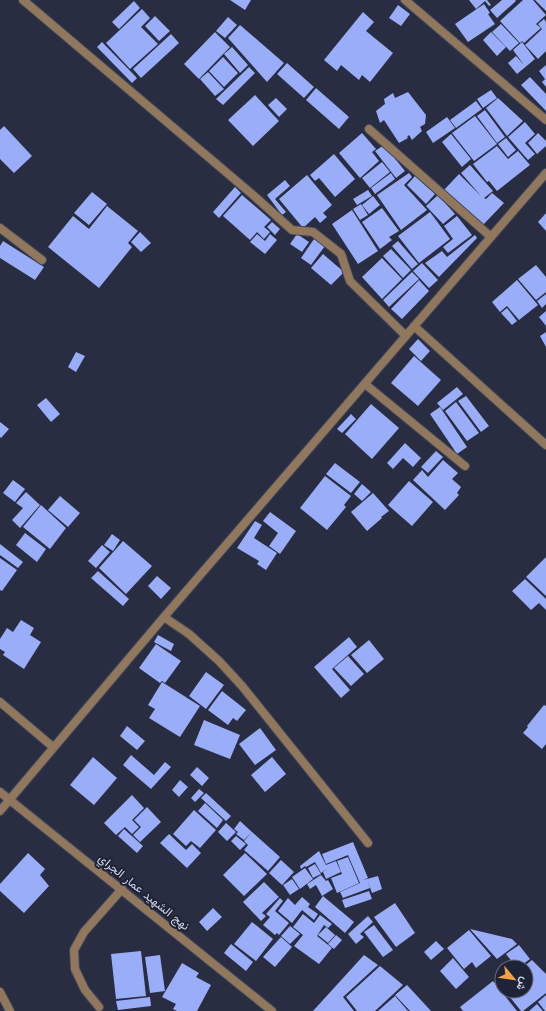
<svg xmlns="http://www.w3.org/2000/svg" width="546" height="1011" font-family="'Work Sans',Vazirmatn,sans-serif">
<rect width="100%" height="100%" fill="#282d41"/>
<path fill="#9aadf8" d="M230,0H251L245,10Z
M469,0H487L491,5L489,6L485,1L476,9Z
M502,0H515L516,1L497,18L490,10Z
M523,0H533L546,15L536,24L541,28L524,43L522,41L520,43L500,21Z
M535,0H546V11Z
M134,1L140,8L119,29L112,22Z
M484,4L490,13L488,14L495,24L468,42L455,24Z
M398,5L410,14L401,26L389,18Z
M142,9L150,18L141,27L158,44L130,69L106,43Z
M363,12L374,22L366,31L393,53L370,82L362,75L359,80L341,65L337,71L324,60Z
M155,16L170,31L159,41L145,26Z
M228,17L237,25L225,38L216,31Z
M544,19L546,22V51L538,59L525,45L542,29L538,24Z
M501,24L519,43L510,51L492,32Z
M240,25L284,63L267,82L228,38Z
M215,32L230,47L199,79L184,64Z
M491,32L506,47L497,56L483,40Z
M171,34L179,43L141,78L133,69Z
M102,42L137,78L132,83L97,47Z
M522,42L535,59L517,74L508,63L516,56L524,65L513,50Z
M232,47L248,65L240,73L224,54Z
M223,57L238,73L224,87L209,71Z
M287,63L314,87L304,98L277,74Z
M546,65V87L542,82L545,79L539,71Z
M249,67L255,73L223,105L216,99Z
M208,72L224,89L215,96L200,79Z
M530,77L546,94V111L521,85Z
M316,88L349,117L339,129L306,100Z
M491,90L497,98L483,108L477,99Z
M408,92L426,115L425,124L420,127L422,131L412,140L409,135L407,137L408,138L399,143L384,120L380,123L376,111L385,104L384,99L393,93L395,98Z
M255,95L279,121L253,146L228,120Z
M276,98L287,109L279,117L268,105Z
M498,98L523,121L507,136L486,108Z
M476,101L482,109L456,128L450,120Z
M485,110L505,137L497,143L477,116Z
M475,116L497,144L474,161L452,133Z
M447,117L455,128L433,143L426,132Z
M525,122L535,134L525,143L535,154L528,160L508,137Z
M4,126L32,156L14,173L0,159V130Z
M362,133L376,149L372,152L379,161L360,178L339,153Z
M538,133L546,141V146L537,154L528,143Z
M451,134L471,159L462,167L442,142Z
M506,138L516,150L508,157L498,144Z
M384,145L405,171L396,178L375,151Z
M497,146L508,159L518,151L530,165L497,191L489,181L487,182L473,164Z
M334,154L355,179L335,197L319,178L315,181L310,175Z
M382,162L390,172L370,188L362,178Z
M470,165L493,191L484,198L486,199L492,193L504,203L482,226L444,190L459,174L481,196L461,173Z
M391,173L395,179L375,194L371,188Z
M409,173L412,177L404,185L427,210L401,230L377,195Z
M307,175L332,205L323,213L327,217L320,223L315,217L303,228L279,199Z
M415,176L435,194L426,204L407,185Z
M285,180L290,186L275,199L286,212L282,215L267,195Z
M235,187L241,193L219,218L213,212Z
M368,190L372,196L357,205L353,199Z
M92,192L107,204L89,225L74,213Z
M242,195L271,220L264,227L270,232L264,239L257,232L250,240L223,216Z
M438,195L455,214L443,224L426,206Z
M373,196L380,205L369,214L362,205Z
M361,204L368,215L360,220L353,209Z
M107,206L138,231L128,243L132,247L99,288L48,247L73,216L89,229Z
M382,208L399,231L389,237L392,240L380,249L362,222Z
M352,210L378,251L358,264L332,224Z
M430,212L450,239L419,263L398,236Z
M546,213V231L538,222Z
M457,216L472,235L448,253L443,247L453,239L444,226Z
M272,222L280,229L275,235L267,227Z
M140,232L151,243L141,252L131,242Z
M257,234L265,241L270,234L277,240L265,254L250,242Z
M297,234L309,242L302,252L290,244Z
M475,235L477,238L439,277L425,263L442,251L447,257Z
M314,239L325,246L311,265L301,258Z
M3,241L44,267L35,280L0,258V246Z
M398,241L418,264L412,269L392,246Z
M391,249L411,270L403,278L383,256Z
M323,254L344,272L331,285L311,268Z
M382,258L402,279L382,299L362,277Z
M422,263L438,280L429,288L413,271Z
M536,265L546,277V292L536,300L518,279Z
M412,272L419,279L389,307L383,300Z
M419,280L429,291L402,319L391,309Z
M517,280L538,305L519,320L507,306L500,312L492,302Z
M546,294V304L542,308L537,301Z
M507,308L517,321L512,325L501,313Z
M546,311V326L539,317Z
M546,332V347L540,336Z
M418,339L430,351L421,361L409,349Z
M76,352L85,356L76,372L68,367Z
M414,356L441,380L418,406L391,383Z
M457,387L463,394L443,410L437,403Z
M466,396L489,426L481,432L458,401Z
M46,398L60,414L51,422L37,405Z
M456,402L479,433L467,441L445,411Z
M371,404L399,428L372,459L345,434Z
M440,407L467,447L457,454L430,414Z
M351,414L356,419L342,433L337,429Z
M0,422L9,429L1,438L0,437Z
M405,443L421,458L413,467L403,458L393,469L387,463Z
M436,451L443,457L428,473L421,467Z
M443,460L458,473L452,479L461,487L457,493L459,495L445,510L413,480L422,470L428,477Z
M335,463L360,482L351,493L326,474Z
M325,476L351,496L344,505L346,507L327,530L300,508Z
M13,480L25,489L15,502L3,493Z
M409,481L433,502L412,526L388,505Z
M362,484L371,492L362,501L354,494Z
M26,492L40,505L20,528L12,520L23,508L16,503Z
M373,493L389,511L381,517L382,518L367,531L351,512Z
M60,496L80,513L68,527L48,510Z
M41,505L66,528L50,549L23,527Z
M270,512L296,531L280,554L269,546L278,533L263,521Z
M255,521L262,525L254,538L277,553L266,570L257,564L259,561L237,548Z
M25,533L46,549L37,562L16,545Z
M112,534L120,540L113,551L104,545Z
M123,541L152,566L126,594L99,568Z
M0,544L23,562L18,568L0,555Z
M102,545L110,552L96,568L88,561Z
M546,557V596L526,577Z
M0,558L17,570L2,591L0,590Z
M98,571L129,599L123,606L91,578Z
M157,576L171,588L161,599L148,586Z
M525,579L546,599V610L539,603L531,610L512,591Z
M21,620L34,628L30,635L41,642L24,669L3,655L5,652L0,649V639L7,628L13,632Z
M158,635L174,644L171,651L154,642Z
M349,637L357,647L332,669L350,690L341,698L314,667Z
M369,640L384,659L367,673L351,655Z
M156,644L181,661L165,683L162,681L160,683L139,668Z
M348,656L364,674L351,686L334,668Z
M206,672L224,685L206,709L189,696Z
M162,682L200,706L180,737L149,718L155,709L148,705Z
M222,691L246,710L237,721L233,718L228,725L208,710Z
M544,705L546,706V744L542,749L523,733L528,727L527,726Z
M204,720L240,735L230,759L194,745Z
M127,726L145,741L137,750L120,736Z
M260,728L276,750L255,765L239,744Z
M131,755L154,775L165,762L171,767L151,789L123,765Z
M93,757L117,778L94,805L70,785Z
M272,757L286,774L265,792L251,775Z
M197,767L209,778L202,786L190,775Z
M180,780L188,787L179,797L172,790Z
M199,789L204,793L195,802L191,798Z
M206,793L231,816L226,821L201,798Z
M132,795L144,808L132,820L139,827L132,834L125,827L116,835L104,823Z
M205,803L223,820L217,828L198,811Z
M147,807L161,822L140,842L133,835L141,827L134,820Z
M194,810L216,830L200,848L191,841L186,846L173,834Z
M240,821L252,832L244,840L236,834L238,832L234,829Z
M226,823L236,832L227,841L218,832Z
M124,829L143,846L137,853L118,836Z
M252,832L280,857L268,871L244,850L248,845L244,841Z
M169,834L186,850L192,844L201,853L187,868L160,843Z
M236,836L246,844L240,850L231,841Z
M353,842L368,878L363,880L367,879L370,888L343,898L340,892L360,883L348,855L326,864L322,854Z
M319,851L326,865L336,861L341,872L326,879L323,872L328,868L321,873L315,862L306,867L305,866L301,869L300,866Z
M28,853L45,869L40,875L49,886L24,913L0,891V884Z
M245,853L267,874L244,896L223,875Z
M348,857L359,883L337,893L331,878L342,874L337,861Z
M281,860L294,872L282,885L269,873Z
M315,864L321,874L313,878L308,868Z
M305,868L313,879L300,889L292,877Z
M321,875L326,881L328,880L333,889L322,896L316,885L310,889L307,884Z
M378,876L382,889L372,893L367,879Z
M292,879L299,889L290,895L283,885Z
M264,882L279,897L262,913L266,916L261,921L243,902Z
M369,891L372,899L345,908L342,900Z
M323,896L354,922L345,933L315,907Z
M302,897L310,904L308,907L318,914L314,920L302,910L292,923L278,911L288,898L295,905Z
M280,898L283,901L275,911L289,923L279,935L277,933L275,935L263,925L270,917L266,914Z
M395,903L415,933L396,947L374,917Z
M213,908L222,917L207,931L199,922Z
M303,914L314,923L320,915L332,924L328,928L324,925L317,936L332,948L319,964L294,946L303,935L293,927Z
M368,916L373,922L360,934L364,937L356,944L348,934Z
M252,922L273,939L256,961L234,944Z
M374,925L393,950L383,957L364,932Z
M290,926L300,934L290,944L281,936Z
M326,927L335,935L328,943L318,935Z
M470,929L512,939L517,944L497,959Z
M469,930L491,956L476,968L472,962L464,969L447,948Z
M336,935L342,940L334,949L328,944Z
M281,937L292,947L275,967L263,957Z
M436,941L444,949L431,960L424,952Z
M231,944L253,962L246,971L224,953Z
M519,945L530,959L519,967H516L506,954Z
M141,951L146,996L116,999L111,954Z
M160,955L165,991L150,993L145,957Z
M364,955L378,965L343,997L354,1011H313Z
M453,958L469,977L456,989L440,971Z
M532,960L546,974V993L523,1011H521L505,991H526V967H523Z
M182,963L199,973L196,977L211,985L197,1011H177L173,1009L176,1004L162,997Z
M380,966L403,985L375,1011H357L346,997Z
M493,981L517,1011H463L460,1007Z
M407,985L431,1011H410L395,995Z
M546,995V1011H545L538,1002Z
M395,996L408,1011H378Z
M150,997L151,1006L118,1010L116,1001Z
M537,1004L543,1011H529Z"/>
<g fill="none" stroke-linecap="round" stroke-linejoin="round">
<defs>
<path id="minor" d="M23,0L253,195L292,230L313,232L341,254L350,281L406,336
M405,0L546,120
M369,129L491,237
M0,228L42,260
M414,326L546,445
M365,384L465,466
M164,617L189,634L219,661L242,686L368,843
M0,702L53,747
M0,792L272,1011
M0,811L164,617L546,173
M0,992L10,1011
M99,1007L85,990L75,969L74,950L84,932L122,889"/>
</defs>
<use href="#minor" stroke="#44485b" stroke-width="10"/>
<use href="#minor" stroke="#91785d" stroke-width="8"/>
</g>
<g text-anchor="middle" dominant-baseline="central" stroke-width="4" stroke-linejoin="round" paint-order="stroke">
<g font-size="12" fill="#d4d8e5" stroke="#1e2337">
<text transform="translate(144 892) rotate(39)">نهج الشهيد عمار الجراي</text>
</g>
</g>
<g transform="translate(514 979) rotate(119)"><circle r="19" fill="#1e2337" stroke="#676b7d"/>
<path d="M0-3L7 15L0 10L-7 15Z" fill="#f3a442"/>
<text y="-6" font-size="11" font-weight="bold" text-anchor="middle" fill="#d4d8e5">ش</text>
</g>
</svg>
